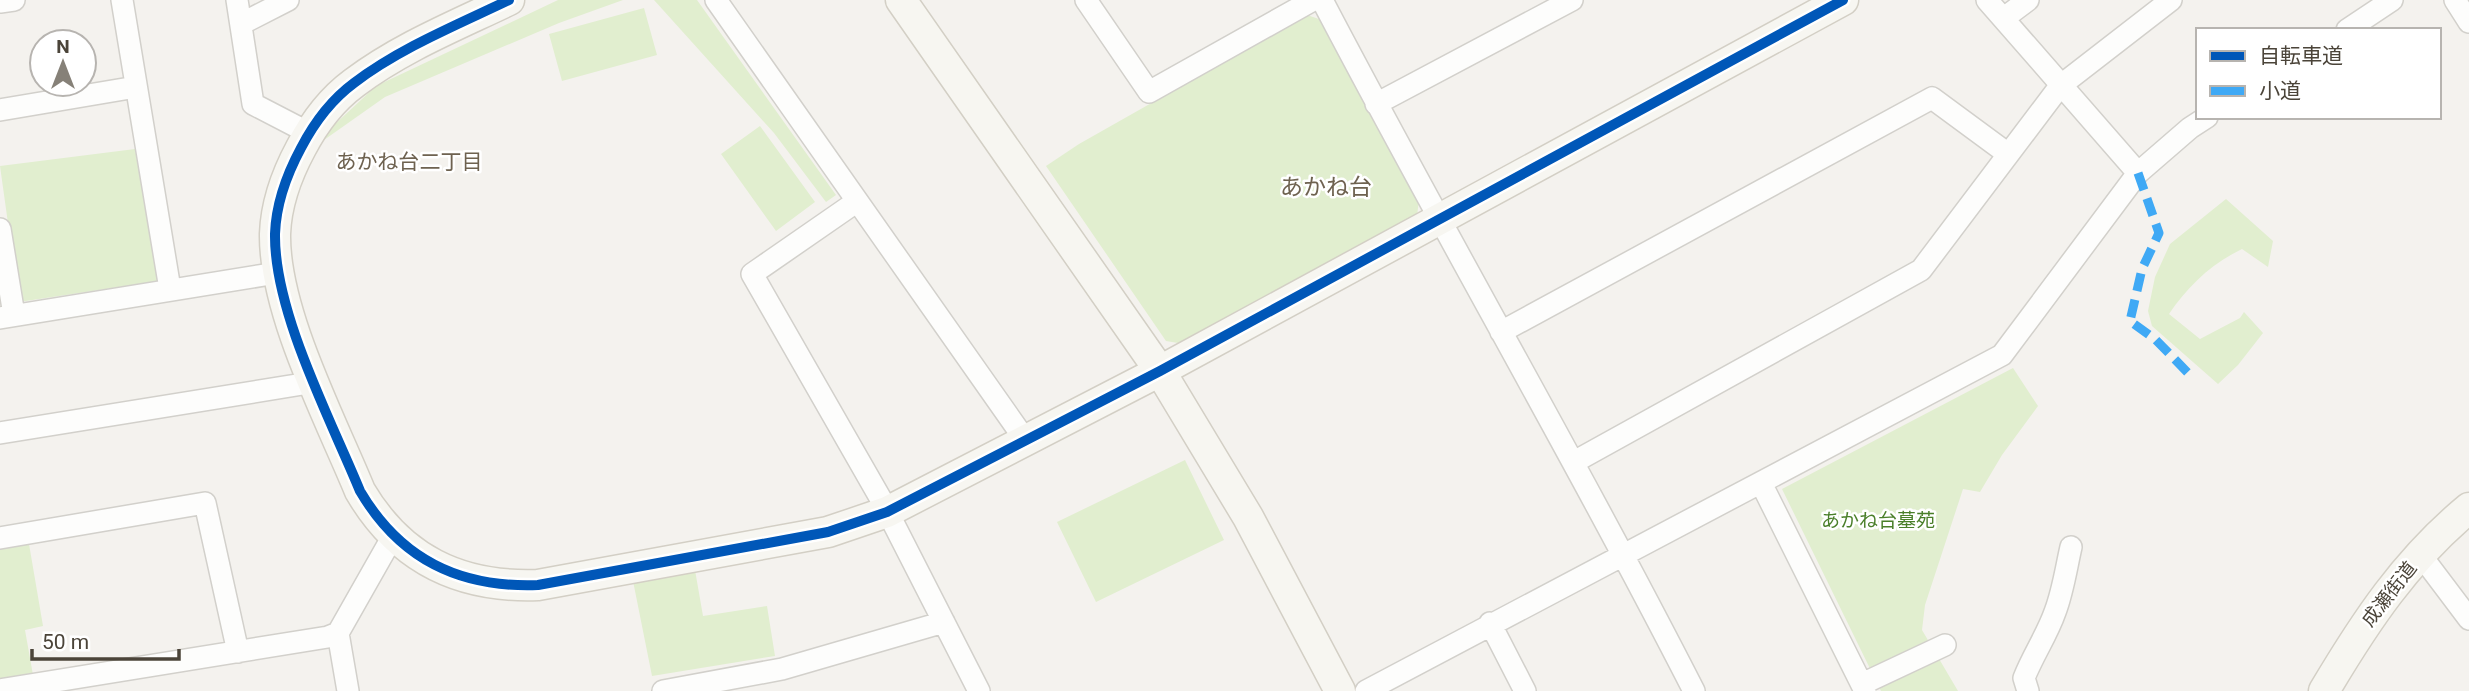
<svg xmlns="http://www.w3.org/2000/svg" width="2469" height="691" font-family="Roboto,'Noto Sans JP',sans-serif">
<rect width="100%" height="100%" fill="#f4f2ee"/>
<path fill="#e1eecf" d="M558,0H623L559,23L385,97L324,140L333,126L376,86Z
M654,0H697L836,195L826,202L774,133Z
M644,8L657,55L562,81L549,34Z
M1307,15L1319,19L1419,200L1417,216L1184,344L1166,341L1046,166L1079,144Z
M760,126L815,202L776,231L721,154Z
M135,149L159,281L19,302L0,166Z
M2226,199L2273,241L2268,267L2242,249C2211,264 2188,286 2169,314L2200,339L2240,318L2244,312L2263,333L2238,365L2218,384L2152,326L2148,311L2155,277L2170,244Z
M2013,368L2038,406L2002,455L1980,492L1963,489L1925,605L1922,630L1958,691H1881L1782,489Z
M1185,460L1224,540L1096,602L1057,522Z
M29,544L43,626L25,630L33,675L0,680V549Z
M695,570L703,616L767,606L775,656L652,676L633,581Z"/>
<g fill="none" stroke-linecap="round" stroke-linejoin="round">
<defs>
<path id="street" d="M122,0L170,289
M237,0L253,104L309,133
M716,0L1026,441
M1086,0L1149,92L1313,0
M1322,0C1443,232 1575,458 1694,691
M1987,0L2138,173
M2455,0L2469,22
M0,2L14,0
M2004,18L2028,0
M241,24L288,0
M2347,30L2392,0
M1376,104L1572,0
M0,110L136,87
M856,202L752,274L882,501L979,691
M0,229L14,315
M0,318L277,273
M1501,332L1932,98L2008,154
M0,433L315,382
M1574,462L1921,270L2060,86L2171,0
M1761,483L1865,691
M0,538L205,503L238,652
M2420,554L2469,619
M1490,623L1525,691
M338,633L348,691
M1862,684L1945,645
M0,690L328,637L338,633L393,536
M663,691L782,669L944,622
M1366,691L2002,355L2138,173L2190,128L2207,117
M2028,691L2024,678C2033,655 2047,635 2055,612C2063,591 2066,569 2071,547"/>
<path id="secondary" d="M509,0C457,25 400,48 354,83C331,100 314,123 301,148C287,174 276,205 275,234C274,312 330,418 360,491C400,559 459,588 538,585L828,532L887,512L1160,371L1843,0
M901,0L1160,371L1248,517L1340,691
M2324,691C2365,622 2406,560 2469,508"/>
</defs>
<use href="#street" stroke="#d2d0cb" stroke-width="24"/>
<use href="#secondary" stroke="#d3cfc5" stroke-width="33"/>
<use href="#street" stroke="#fdfdfc" stroke-width="21"/>
<use href="#secondary" stroke="#f7f6f1" stroke-width="30"/>
<path stroke="#3fa9f5" stroke-width="9" stroke-dasharray="18 9" stroke-linecap="butt" d="M2138,173L2159,233L2142,269L2130,321L2156,340L2192,377"/>
<defs>
<path id="cycleway" d="M509,0C457,25 400,48 354,83C331,100 314,123 301,148C287,174 276,205 275,234C274,312 330,418 360,491C400,559 459,588 538,585L828,532L887,512L1160,371L1843,0"/>
</defs>
<use href="#cycleway" stroke="#fff" stroke-width="15"/>
<use href="#cycleway" stroke="#0057b8" stroke-width="10"/>
</g>
<g text-anchor="middle" dominant-baseline="central" stroke-width="5" stroke-linejoin="round" paint-order="stroke">
<g font-size="19" fill="#4a7f2a" stroke="#fff">
<text x="1878" y="520">あかね台墓苑</text>
</g>
<g font-size="19" fill="#4b4439" stroke="#fff">
<text transform="translate(2389 594) rotate(-52)">成瀬街道</text>
</g>
<g font-size="21" fill="#6e6250" stroke="#fff">
<text x="409" y="162">あかね台二丁目</text>
</g>
<g font-size="23" fill="#6e6250" stroke="#fff">
<text x="1326" y="187">あかね台</text>
</g>
</g>
<rect x="2196" y="28" width="245" height="91" fill="#ffffff" stroke="#b7b4b0" stroke-width="2"/>
<rect x="2210" y="51" width="35" height="10" fill="#0057b8" stroke="#b7b4b0" stroke-width="2"/>
<text x="2259" y="63" font-size="21" fill="#4b4439">自転車道</text>
<rect x="2210" y="86" width="35" height="10" fill="#3fa9f5" stroke="#b7b4b0" stroke-width="2"/>
<text x="2259" y="98" font-size="21" fill="#4b4439">小道</text>
<g transform="translate(63 63)"><circle r="33" fill="#ffffff" stroke="#b7b4b0" stroke-width="2"/>
<path d="M0-5L12 26L0 18L-12 26Z" fill="#868178"/>
<text y="-10" font-size="19" font-weight="bold" text-anchor="middle" fill="#4b4439">N</text>
</g>
<path d="M32 649v10h147v-10" fill="none" stroke="#4b4439" stroke-width="3.5"/>
<text x="42" y="649" font-size="21" fill="#4b4439" stroke="#ffffff" stroke-width="5" paint-order="stroke">50 m</text>
</svg>
